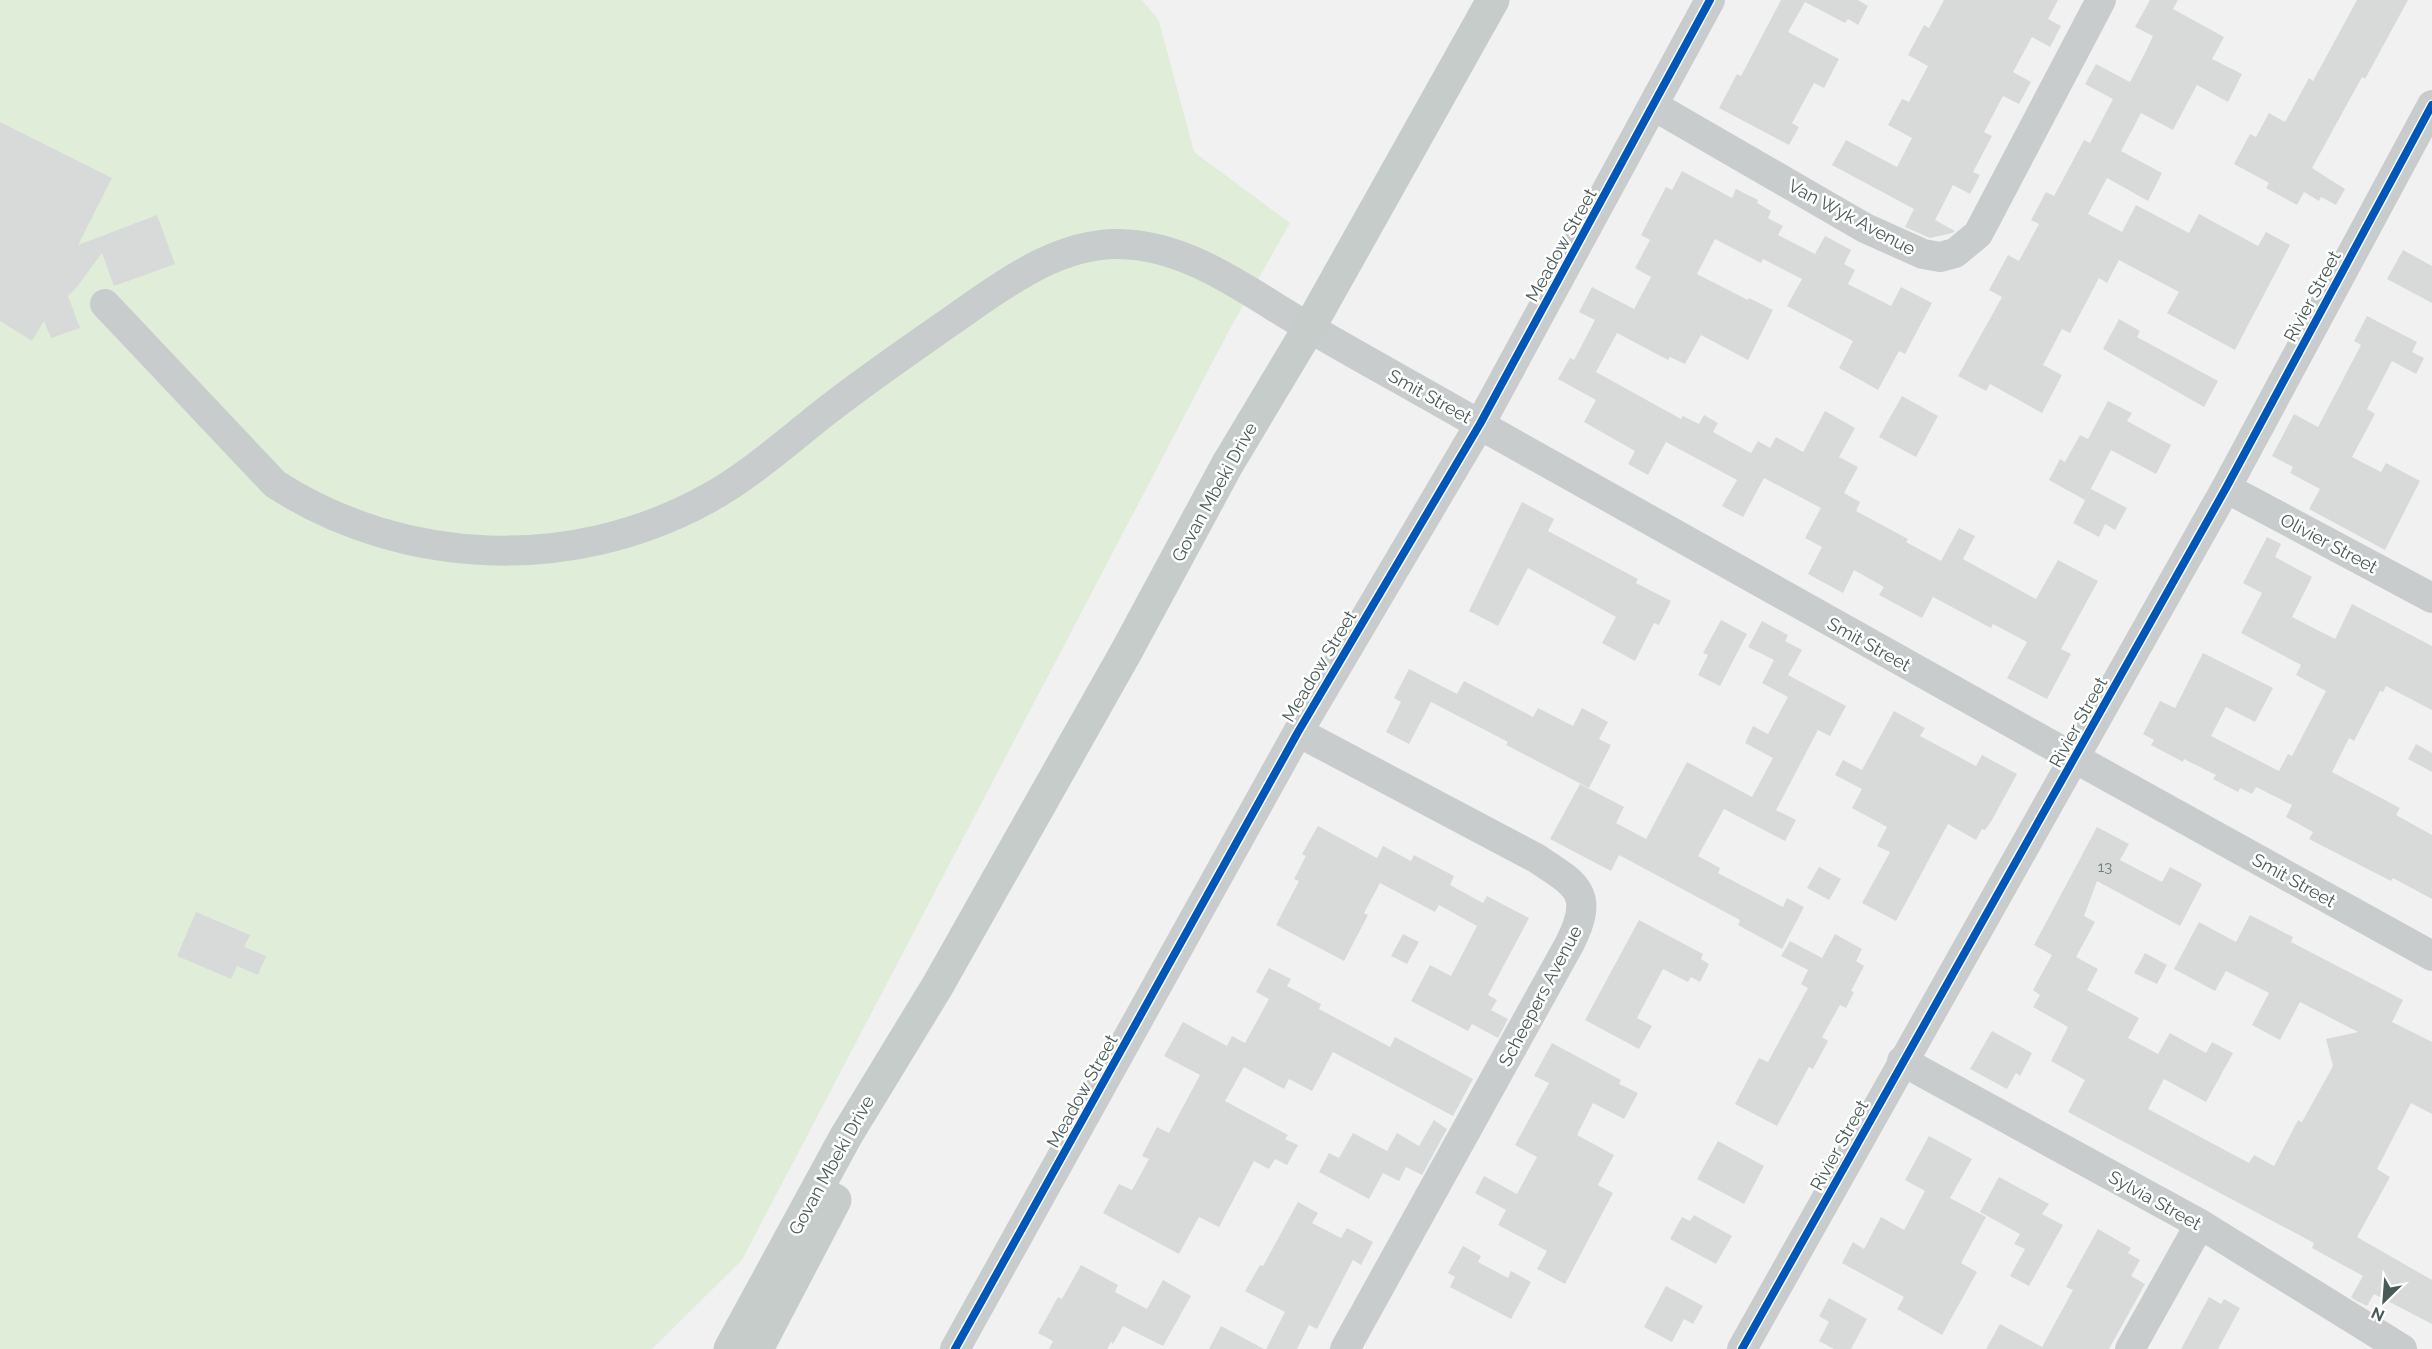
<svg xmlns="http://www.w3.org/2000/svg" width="2432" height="1349" font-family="Raleway,sans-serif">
<rect width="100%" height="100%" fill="#f1f1f1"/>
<path fill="#e0edd8" d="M0,0H1142L1159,21L1194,152L1290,223L1232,325L742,1260L652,1349H0Z"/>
<path fill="#d8dad9" d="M1781,0H1858L1868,6L1858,25L1848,19L1845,23L1805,2L1788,32L1839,59L1824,88L1814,83L1792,123L1799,127L1789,145L1719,108L1737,74L1741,76Z
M1944,0H2058L2048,19L2061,26L2050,47L2032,37L2013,72L2031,82L2019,104L2003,96L1984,132L1992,136L1973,172L1980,175L1970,194L1953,185L1935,220L1955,231L1952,233L1930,238L1905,227L1914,209L1832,165L1846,140L1897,167L1912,138L1888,125L1902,99L1909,102L1928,66L1908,55L1924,25L1929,28Z
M2150,0H2178L2173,9L2224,37L2212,59L2242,74L2228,102L2197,85L2173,130L2141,113L2121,151L2162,173L2148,201L2107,178L2088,214L2122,232L2136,205L2189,233L2199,214L2258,246L2266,232L2290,245L2235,350L2167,313L2179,292L2119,260L2107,283L2099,278L2070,333L2062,329L2043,365L2062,375L2042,413L1990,384L1986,391L1958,376L2002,297L1989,290L2008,255L2019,261L2039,224L2031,220L2046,192L2054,196L2084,140L2090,143L2113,99L2085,84L2096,64L2130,82L2145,53L2153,36L2135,27Z
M2357,0H2408L2365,79L2362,77L2312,168L2345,189L2336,205L2321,197L2319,201L2304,192L2297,205L2266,188L2269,183L2234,164L2250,134L2256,137L2269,113L2285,122L2309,78L2313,81Z
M0,122L112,178L78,245L157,215L175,264L114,286L102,253L76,288L68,296L80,328L51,338L44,321L32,341L0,321Z
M1682,171L1732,198L1736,189L1758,200L1757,203L1771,211L1768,218L1783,226L1778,235L1815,254L1825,236L1851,250L1844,264L1855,270L1848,284L1891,306L1901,287L1932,303L1905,354L1899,351L1878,390L1839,368L1853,341L1787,306L1802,279L1763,259L1761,263L1715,239L1697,274L1748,300L1749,298L1773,310L1748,360L1701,335L1685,364L1670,357L1668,360L1617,333L1596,372L1681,419L1683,416L1699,424L1704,415L1718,423L1713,432L1751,453L1758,441L1770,448L1776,437L1803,452L1825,411L1855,428L1839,457L1858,467L1844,493L1860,502L1856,511L1908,539L1906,542L1941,561L1959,528L1975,536L1963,559L2036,599L2058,560L2098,581L2061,649L2071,654L2047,699L2007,678L2027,642L1993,624L1991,628L1933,597L1922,618L1879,595L1884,587L1854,570L1843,593L1808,574L1822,547L1805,538L1821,508L1764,478L1743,517L1722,506L1737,480L1666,442L1648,475L1628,464L1635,451L1584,422L1596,400L1558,379L1570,358L1574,360L1595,320L1579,312L1592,287L1634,309L1651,277L1635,268L1650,240L1641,235L1666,187L1672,190Z
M2403,250L2432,266V303L2387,279Z
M2367,316L2417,342L2412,352L2424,358L2416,374L2392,361L2367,409L2375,414L2352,457L2381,472L2386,463L2420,481L2385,550L2309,509L2320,489L2290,473L2293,467L2272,456L2294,414L2318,427L2361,345L2354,341Z
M2119,319L2140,331L2137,337L2218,381L2204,407L2103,349Z
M1902,396L1938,416L1916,457L1879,437Z
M2108,401L2132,413L2127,421L2171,445L2156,474L2111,450L2085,500L2049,480L2060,459L2065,462L2080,435L2088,439Z
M2091,489L2127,508L2115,530L2105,524L2099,537L2073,523Z
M1522,502L1554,519L1548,531L1638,579L1636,583L1671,601L1659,625L1654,623L1635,661L1602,643L1616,617L1528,568L1498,626L1469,611Z
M2267,537L2281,544L2275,557L2312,577L2292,617L2335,639L2352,604L2432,646V710L2386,686L2383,692L2380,691L2354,741L2349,738L2332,772L2400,808L2396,815L2432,835V899L2393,878L2391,881L2309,839L2313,832L2286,817L2292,805L2256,787L2252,794L2240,788L2238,792L2213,779L2216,775L2184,759L2183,762L2151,745L2154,740L2143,734L2160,701L2175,708L2203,653L2273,688L2255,722L2226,707L2211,736L2279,771L2288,754L2292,756L2326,691L2296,675L2301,665L2241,633L2262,593L2243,583Z
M1721,620L1747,634L1720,686L1698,675L1708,655L1703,653Z
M1762,621L1788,635L1785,641L1802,650L1788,675L1846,706L1830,736L1818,730L1776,810L1796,820L1785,841L1724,809L1698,856L1720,868L1718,873L1783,907L1787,898L1804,907L1782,949L1738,925L1740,920L1619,855L1611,871L1550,839L1580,784L1624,807L1616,823L1646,839L1687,762L1752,797L1773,758L1745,743L1753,726L1768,734L1788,697L1762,683L1774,660L1748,647Z
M1409,669L1457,694L1464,681L1533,717L1538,708L1573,726L1582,708L1608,722L1599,739L1611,745L1589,788L1506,745L1508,742L1431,702L1409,744L1386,732L1401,702L1394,698Z
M1894,711L1925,728L1920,736L1976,766L1982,755L2017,774L1992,820L1985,830L1982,829L1976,840L1948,824L1896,921L1862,903L1890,852L1877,846L1887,827L1852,808L1862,789L1835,775L1843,760L1862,770Z
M2416,744L2432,753V772L2408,759Z
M1318,826L1377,858L1383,846L1411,861L1414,855L1454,876L1450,885L1483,903L1487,896L1529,918L1488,995L1497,1000L1491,1010L1508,1019L1498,1038L1472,1024L1468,1031L1411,1001L1430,965L1451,976L1477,926L1439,905L1435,912L1380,883L1364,913L1368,915L1344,961L1276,925L1299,881L1294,879L1306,856L1302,854Z
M2097,827L2129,844L2120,860L2162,882L2170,867L2202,884L2180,926L2097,881L2084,916L2095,922L2076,957L2098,969L2087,990L2139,1018L2128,1038L2158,1054L2170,1033L2206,1053L2212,1042L2233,1053L2206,1102L2164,1079L2148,1109L2249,1163L2254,1155L2274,1166L2298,1120L2302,1122L2333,1066L2326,1039L2358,1032L2300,1002L2280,1040L2252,1025L2269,993L2226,971L2215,991L2174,969L2199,922L2236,942L2250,915L2293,937L2291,942L2403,1000L2392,1022L2432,1042V1114L2411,1103L2377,1169L2390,1177L2357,1237L2432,1280V1324L2374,1294L2367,1306L2355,1300L2351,1297L2363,1276L2312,1248L2314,1243L2068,1112L2085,1080L2051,1061L2068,1027L2033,1007L2040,995L2033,990L2052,955L2034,945Z
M1819,867L1841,879L1829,900L1807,888Z
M196,912L250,935L244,947L266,956L258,975L237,966L231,979L177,956Z
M1639,920L1703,954L1701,959L1709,964L1700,982L1691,977L1688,982L1663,969L1637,1018L1652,1026L1639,1049L1585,1020Z
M1403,934L1419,942L1407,964L1391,956Z
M1835,934L1862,949L1856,961L1864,966L1851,991L1854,992L1846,1008L1840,1005L1822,1037L1828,1041L1813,1069L1809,1067L1777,1126L1735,1104L1759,1058L1768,1062L1808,988L1801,984L1808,970L1781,956L1790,941L1822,958Z
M2145,953L2167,965L2157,984L2134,973Z
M1269,968L1291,979L1287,986L1321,1004L1319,1009L1390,1047L1395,1037L1473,1079L1453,1116L1333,1052L1312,1091L1289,1079L1284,1089L1244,1067L1225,1101L1288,1135L1285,1139L1298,1145L1287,1165L1275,1159L1269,1169L1254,1161L1219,1227L1199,1217L1179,1254L1103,1213L1119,1184L1132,1190L1149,1159L1142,1156L1157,1127L1169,1133L1200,1075L1164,1056L1183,1022L1227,1046L1232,1036L1245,1043L1269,999L1256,992Z
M1992,1031L2032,1053L2020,1076L2016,1073L2007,1089L1970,1069Z
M1552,1043L1621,1080L1619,1084L1638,1093L1624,1119L1593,1103L1577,1135L1614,1155L1598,1185L1613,1193L1565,1284L1537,1269L1547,1251L1498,1225L1506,1210L1475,1193L1484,1176L1517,1194L1537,1157L1515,1145L1549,1083L1534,1076Z
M1434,1120L1447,1129L1422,1175L1406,1167L1399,1181L1383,1173L1369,1199L1319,1172L1329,1153L1339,1158L1353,1133L1387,1151L1397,1133L1419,1146Z
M1929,1136L1972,1159L1950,1198L1986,1217L1961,1263L1977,1272L1942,1335L1897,1309L1904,1297L1842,1263L1853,1242L1864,1249L1881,1217L1904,1230L1925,1191L1905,1180Z
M1718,1141L1764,1166L1744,1204L1697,1179Z
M1999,1177L2049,1204L2042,1214L2063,1225L2029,1286L2010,1276L2025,1249L2014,1244L2020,1234L1980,1212Z
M1298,1202L1318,1213L1312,1223L1341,1238L1347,1228L1373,1242L1361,1265L1353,1260L1317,1329L1309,1325L1297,1349H1266L1285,1312L1245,1291L1260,1265L1263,1266Z
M1694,1215L1732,1236L1716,1264L1670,1239L1682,1217L1690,1221Z
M2098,1229L2131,1248L2128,1253L2140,1260L2131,1276L2145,1284L2109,1349H1986L2000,1324L2042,1347L2073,1290L2066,1287Z
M1463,1246L1481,1256L1478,1262L1508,1278L1511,1271L1531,1282L1511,1319L1450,1287L1455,1277L1448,1273Z
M1081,1265L1118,1285L1115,1292L1147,1309L1163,1280L1191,1296L1163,1346L1123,1326L1113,1344L1111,1342L1107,1349H1049L1053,1341L1038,1333L1058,1297L1062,1299Z
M1666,1286L1703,1306L1693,1324L1684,1319L1672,1342L1644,1327Z
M2209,1297L2221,1304L2224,1299L2240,1308L2218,1349H2181Z
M1829,1298L1867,1319L1851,1349H1834L1819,1341L1829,1322L1819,1316Z
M1221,1326L1264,1349H1209Z"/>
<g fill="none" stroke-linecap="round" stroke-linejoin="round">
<path stroke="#c9cccc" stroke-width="30" d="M1654,106L1865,228L1923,254L1940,257L1955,253L1978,234L2101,0
M105,304L275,484C404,567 572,573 707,499C749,476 787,442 825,412C867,379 911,349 954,319C1003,285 1057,243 1119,244C1190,245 1249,293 1308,327C1368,362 1429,395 1489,430C1802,607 2117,782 2432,956
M2226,488L2432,598
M1298,732L1536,858C1577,885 1595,893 1570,943L1345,1349
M1902,1061L2200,1224L2402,1349
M955,1349L1298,732L1480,424L1710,0
M1742,1349L2226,488L2432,105
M2130,1349L2200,1224"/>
<path stroke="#c6ccca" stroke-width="33" d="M730,1349L846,1136L938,985L1126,652L1227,465L1309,328L1493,0
M757,1349L835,1200"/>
<defs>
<path id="cycleway" d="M955,1349L1298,732L1480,424L1710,0
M1742,1349L2226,488L2432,105"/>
</defs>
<use href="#cycleway" stroke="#fff" stroke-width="11"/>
<use href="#cycleway" stroke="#0057b8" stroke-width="8"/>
</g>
<g text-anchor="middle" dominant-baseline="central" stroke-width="5" stroke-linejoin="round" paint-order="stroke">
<g font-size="15" fill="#6e7c78">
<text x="2105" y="867">13</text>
</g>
<g font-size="18" fill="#495b56" stroke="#fff">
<text transform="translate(1852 217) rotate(28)">Van Wyk Avenue</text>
<text transform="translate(1561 245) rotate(-61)">Meadow Street</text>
<text transform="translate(2312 296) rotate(-62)">Rivier Street</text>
<text transform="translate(1430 396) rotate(29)">Smit Street</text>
<text transform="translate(1214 492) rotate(-61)">Govan Mbeki Drive</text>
<text transform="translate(2329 543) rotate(28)">Olivier Street</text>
<text transform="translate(1869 644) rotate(29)">Smit Street</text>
<text transform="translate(1319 666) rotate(-59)">Meadow Street</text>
<text transform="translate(2078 722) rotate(-61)">Rivier Street</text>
<text transform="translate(2294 880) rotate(29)">Smit Street</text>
<text transform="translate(1540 996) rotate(-62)">Scheepers Avenue</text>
<text transform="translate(1082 1091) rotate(-61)">Meadow Street</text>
<text transform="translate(1839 1145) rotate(-61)">Rivier Street</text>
<text transform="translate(831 1165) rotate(-61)">Govan Mbeki Drive</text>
<text transform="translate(2155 1200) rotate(29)">Sylvia Street</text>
</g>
</g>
<g transform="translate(2384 1301) rotate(205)" stroke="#ffffff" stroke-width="4.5" paint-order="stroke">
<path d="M0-4.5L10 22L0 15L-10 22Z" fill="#495b56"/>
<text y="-9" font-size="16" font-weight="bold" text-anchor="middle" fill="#495b56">N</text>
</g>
</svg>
